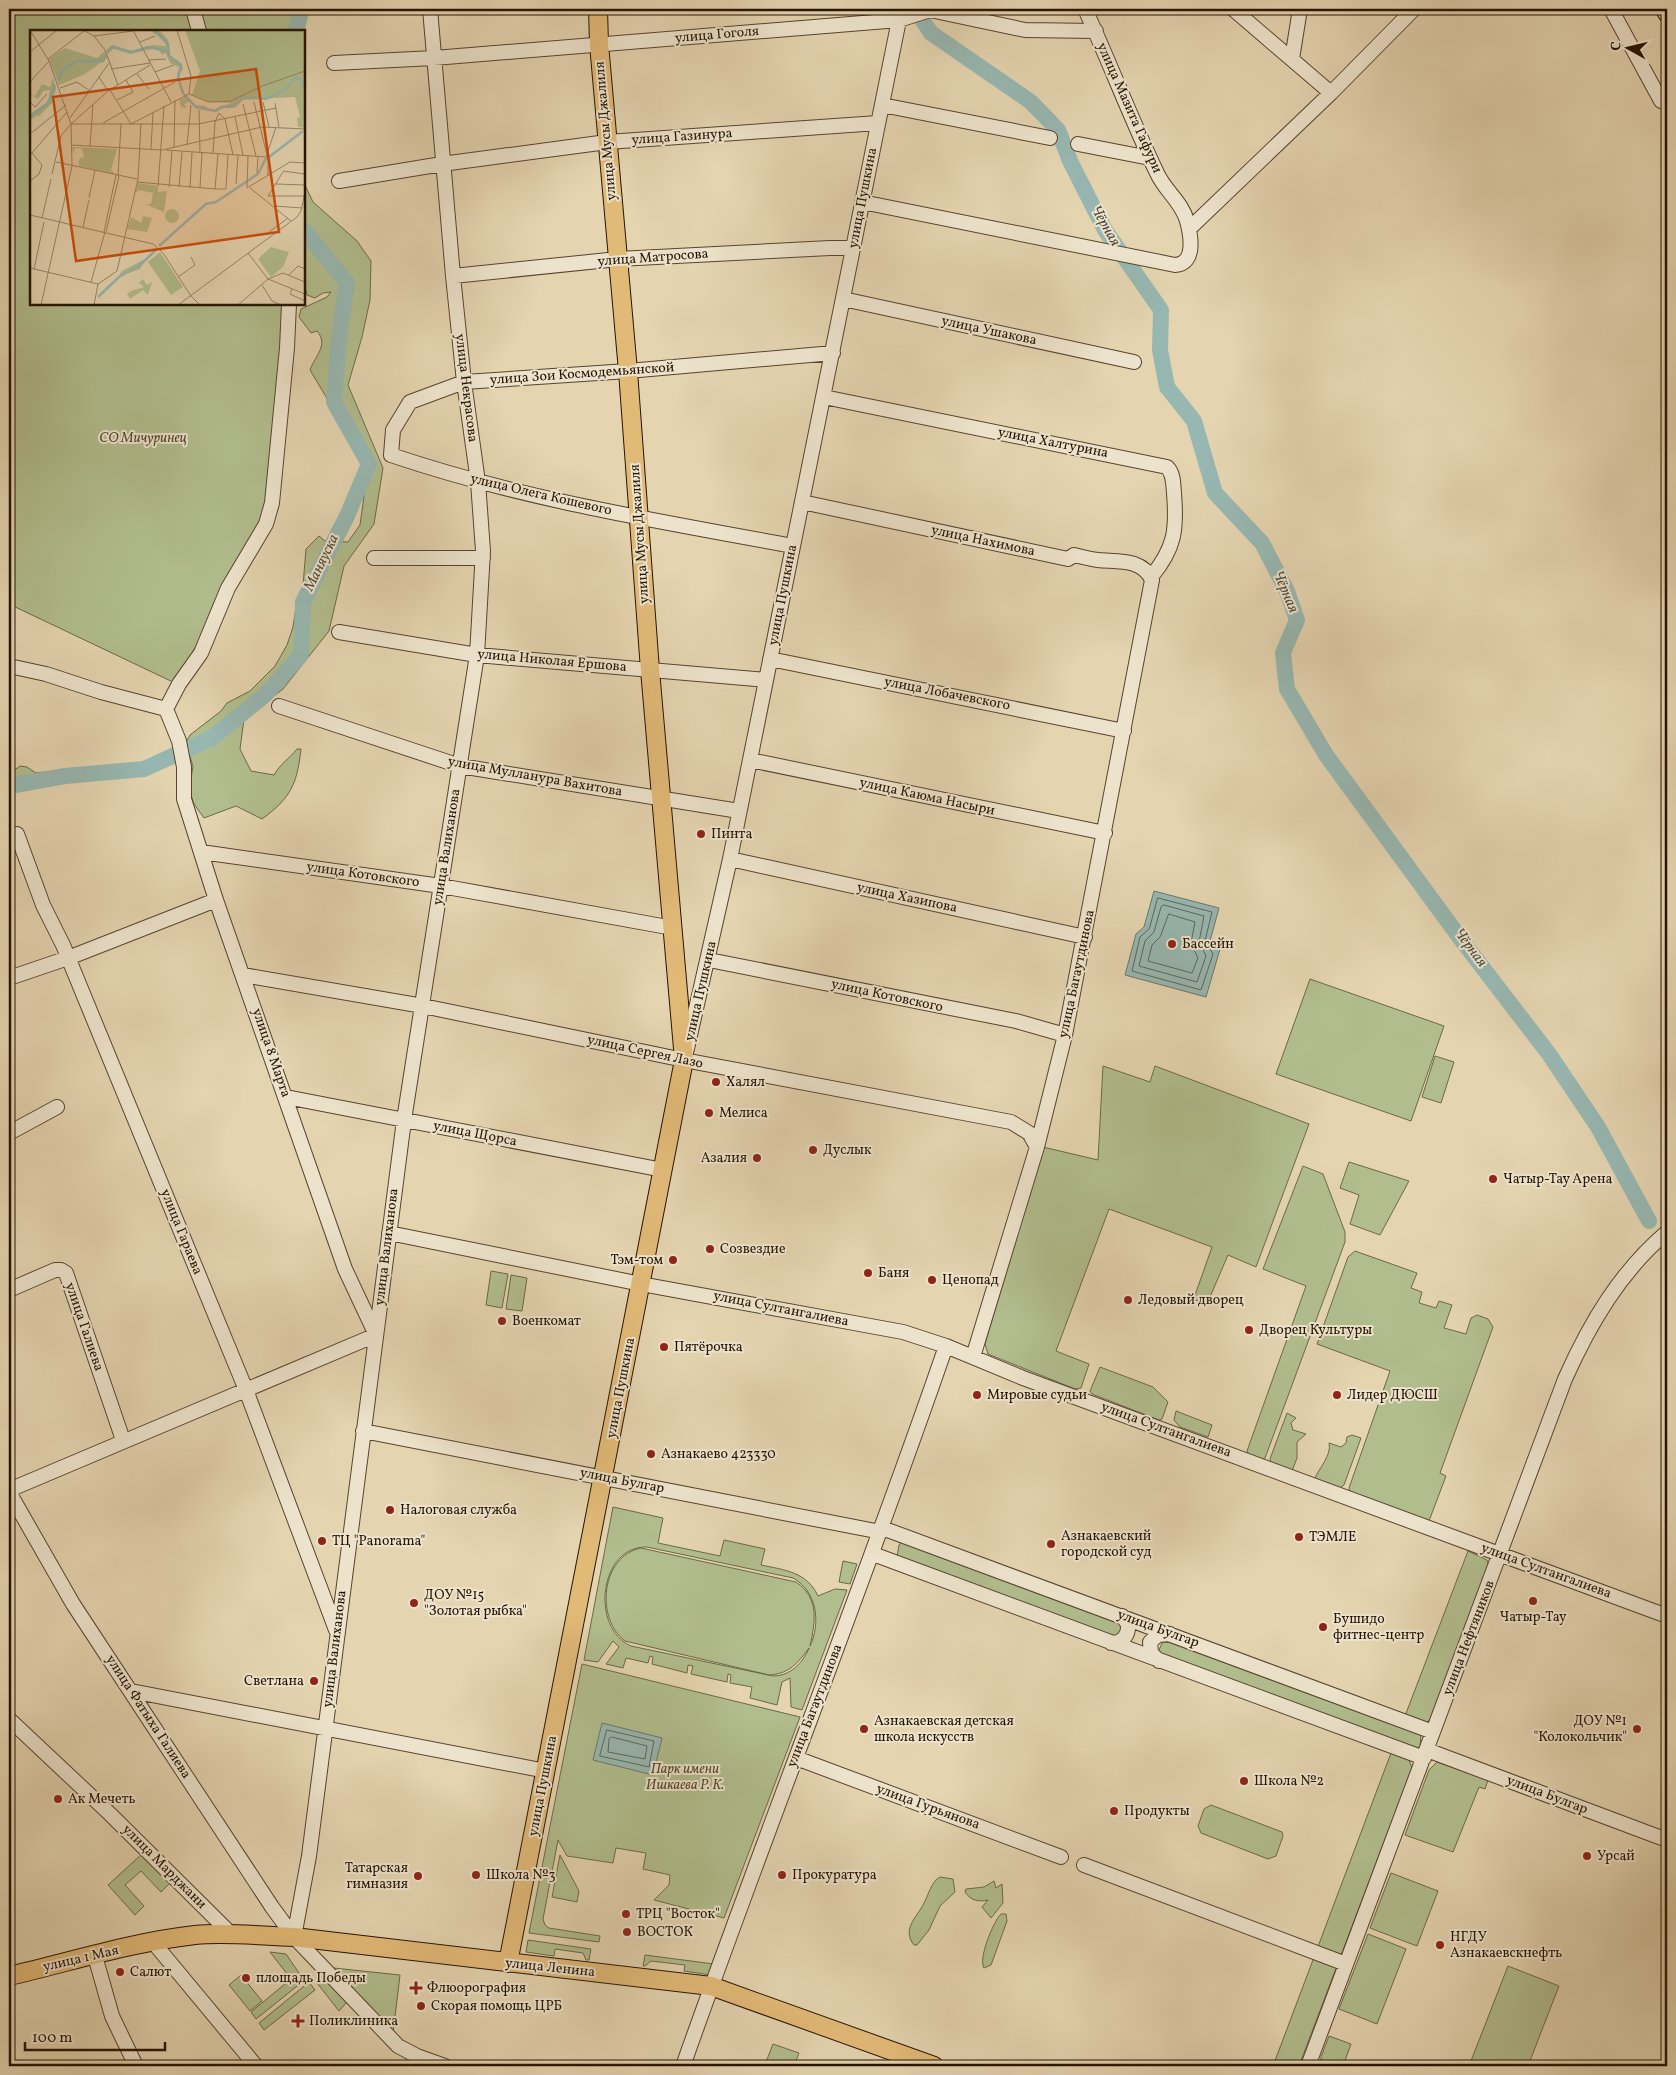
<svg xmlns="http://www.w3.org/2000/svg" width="1676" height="2075" font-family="Vollkorn,serif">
<rect width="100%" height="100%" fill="#e4d4b0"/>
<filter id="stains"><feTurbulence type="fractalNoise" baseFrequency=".004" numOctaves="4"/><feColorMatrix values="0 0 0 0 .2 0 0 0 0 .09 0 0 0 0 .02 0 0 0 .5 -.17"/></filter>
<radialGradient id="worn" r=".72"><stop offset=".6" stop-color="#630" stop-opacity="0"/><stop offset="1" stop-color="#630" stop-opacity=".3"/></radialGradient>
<path fill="#b1bd8d" stroke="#6c6848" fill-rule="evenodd" d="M9,9H307L292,28L293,31H31V304H284L275,514L235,578L175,683L9,604Z
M304,183L313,202L357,241L371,261L370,300L362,337L348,385L383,468L374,524L344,566L329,631L283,689L244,719L240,749L251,771L274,775C280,764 289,759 297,749H301C297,784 291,798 262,819L236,806L204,818L194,804L189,789L193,767L186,742L190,735L221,711L227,703L250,691L275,666L287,645L293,627L296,607L303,585L306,549L319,536L325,541L348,542L360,525L366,482L362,464L356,447L310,370C315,356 329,345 317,331L311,333L299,317L301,309L327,297L331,292L323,293L315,298L307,295L304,282Z
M20,766L27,767L36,773L44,772L49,776C39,788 19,792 11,775L13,771Z
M1310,979L1444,1026L1411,1121L1276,1074Z
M1435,1056L1454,1062L1441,1103L1422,1097Z
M1103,1066L1150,1082L1155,1066L1309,1124L1256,1267L1228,1255L1207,1304L1195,1300L1194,1298L1212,1247L1109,1209L1056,1351L1089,1364L1081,1388L1075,1389L988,1354L985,1344L1043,1147L1098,1160Z
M1349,1162L1409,1181L1380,1235L1350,1224L1359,1195L1340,1188Z
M1303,1166L1323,1174L1345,1232V1242L1265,1458C1260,1461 1249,1457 1247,1451L1306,1286L1263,1269Z
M1355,1251L1417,1273L1411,1288L1422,1292L1419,1303L1436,1308L1439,1301L1452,1305L1444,1328L1466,1334L1471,1318L1477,1315L1488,1319L1493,1327L1440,1473L1446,1476L1429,1521L1350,1492L1349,1488L1390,1371L1317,1344L1348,1257Z
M491,1271L508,1274L502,1308L486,1305Z
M511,1275L527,1278L522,1311L506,1309Z
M1100,1367L1153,1387L1168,1402L1162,1419L1159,1420L1092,1394L1090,1391Z
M1176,1411L1212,1425L1208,1437L1180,1427L1174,1420Z
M1287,1413L1296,1418L1291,1423L1293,1430L1306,1434L1297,1442V1458L1292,1471L1271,1463L1270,1459Z
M1352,1435L1361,1438L1344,1485L1338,1489L1314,1480C1319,1468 1332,1455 1329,1443L1341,1447L1346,1443L1347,1437Z
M613,1507L663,1518L658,1543L720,1556L724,1540L765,1549L761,1565C785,1570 807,1572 818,1596L835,1589L847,1590L802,1710L791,1707L790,1678L782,1682L777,1705L750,1698L752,1687L730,1683L731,1675L728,1674L727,1682L691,1674L693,1666L688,1665L687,1673L652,1664L653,1657L650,1656L648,1663L626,1658L623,1668L606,1664L619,1647L613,1641L598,1662L584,1660ZM647,1547L793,1578C817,1591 821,1623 810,1646C815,1623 820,1598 796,1582L641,1548C601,1556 595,1618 625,1641L769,1675C789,1674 798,1663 809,1648C803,1663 790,1676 773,1676L631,1646C590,1628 599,1546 647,1547Z
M902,1541L1125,1625L1117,1639L897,1557L899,1545Z
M1468,1551L1487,1560L1489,1566L1430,1720L1425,1723L1405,1716Z
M843,1561L857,1564L850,1584L839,1582Z
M1164,1639L1421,1734L1420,1747L1417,1749L1158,1652Z
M582,1664L800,1717L724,1918L654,1900L669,1885L670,1875L643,1869L646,1853L616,1848L613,1863L567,1856L558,1840L543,1919L545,1925L549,1928L600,1936L599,1942L529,1933Z
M1391,1753L1409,1760L1412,1768L1299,2066H1273Z
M1437,1762L1488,1780L1485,1789L1479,1787L1453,1852L1405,1835L1429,1770Z
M1211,1805L1282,1832L1283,1836L1276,1856L1268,1859L1201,1833L1198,1826L1204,1809Z
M143,1853L170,1883L161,1892L141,1871L125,1885L144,1906L135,1915L108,1885Z
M560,1855L579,1891L577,1902L552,1897Z
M1391,1873L1438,1891L1417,1946L1370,1928Z
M940,1877L953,1879L955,1892L940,1906L929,1930L917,1945H914C901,1929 918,1916 924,1903C929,1894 931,1882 940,1877Z
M994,1881L996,1888L1002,1884L1003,1903L991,1918L982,1907L988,1900C979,1902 971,1901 965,1892L966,1889L984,1887Z
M1001,1914H1006L1007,1921L991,1965L984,1968C978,1959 993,1922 1001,1914Z
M1368,1934L1406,1949L1377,2024L1339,2009Z
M528,1940L591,1949L589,1960H586L583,1953L555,1949L554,1956L526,1952Z
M270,1952L286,1954L299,1973L306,1979L256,2019L251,2012L291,1979Z
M645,1955L714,1964L711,1975L684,1971L685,1965L651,1961L645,1966H643Z
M1508,1966L1559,1986L1528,2066H1469Z
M334,1968L400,1975L393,2033L334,1970Z
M241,1975L262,2001L250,2011L229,1985Z
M322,1975L347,2002L339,2011L317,1983V1980Z
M309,1982L315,1990L264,2030L259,2023Z
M1329,2036L1351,2044L1343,2066H1321V2057Z
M773,2044L799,2053L794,2066H778L766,2062Z"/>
<path fill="#97b7b1" stroke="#6a766b" d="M1154,891L1219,908L1210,941L1213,946L1220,949L1206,997L1125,975L1136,934L1144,927Z
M602,1723L662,1738L653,1775L593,1760Z"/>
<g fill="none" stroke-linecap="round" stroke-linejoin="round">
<path stroke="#5e665a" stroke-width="1" d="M1158,898L1212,912L1205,941L1213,954L1201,990L1132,971L1140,937L1149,929Z
M1164,905L1204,916L1199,942L1206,956L1197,982L1139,966L1145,941L1154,932L1161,907Z
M1169,914L1195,922L1191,943L1198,958L1192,973L1148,961L1152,945L1160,937Z
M607,1730L654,1741L649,1767L600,1756Z
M612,1737L647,1746L645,1759L608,1752L609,1739Z"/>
<path stroke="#97b7b1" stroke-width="16" d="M915,9L931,33L1031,102L1058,130L1070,161L1105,230L1161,310L1160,350L1167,387L1194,421L1215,493L1262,543L1287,591L1297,620L1283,653L1287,689L1326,755L1463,942L1549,1054L1598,1127L1649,1221
M296,31L302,9
M9,786L65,776L144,769L212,738L265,695L301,655L303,602L347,516L369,464L334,402L339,338L347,283L304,230"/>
<defs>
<path id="minor" d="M193,9L199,31
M888,9L899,20
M1233,9L1331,93
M1611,9L1661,101
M1292,59L1300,9
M334,63L434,58L899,20L930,10L1025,30L1096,31
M882,105L1050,138
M1078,144L1150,158
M339,181L442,164L607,142L878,123
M862,202L1175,265C1196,264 1191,236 1187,221C1182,202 1165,191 1157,173C1131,119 1110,63 1085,9
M1189,229L1331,93L1414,9
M453,276L618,259L830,248H853
M843,299L1134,362
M824,397L1167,467C1174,474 1173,484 1174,493C1177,530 1175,548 1151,577
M802,502L1068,559L1074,555C1082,557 1090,559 1098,560C1117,562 1142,558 1152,580L1065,1035L1037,1147L973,1357
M793,546C658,521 521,499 391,455L393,430L410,402L464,382L628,371L833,353
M374,558H483
M339,632L477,655L766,680
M770,659L1124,731
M9,666L46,674L101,692L166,709
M279,706L460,766L739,811
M166,709L179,684L201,653L228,588L266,524L272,503L287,348L289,304
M750,760L1105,833
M17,834L43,905L63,945L246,1390L336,1630
M201,852L441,886L673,928
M730,859L1085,937
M709,960L1016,1021L1065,1035
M243,975L423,1006L684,1060L1011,1122L1029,1133L1037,1147
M9,978L68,958L216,900
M686,1053L730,859L899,20
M286,1097L663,1170
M9,1133L57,1107
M389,1233L641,1284L903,1332L946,1346L1023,1378L1667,1616
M9,1290L55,1270H61L66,1273L123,1440
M363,1431L881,1532
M9,1490L376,1335L345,1269L216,900L184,799V767L179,741L166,709
M9,1492L73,1604L272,1907L294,1937L398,2046L417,2056L445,2066
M882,1528L1433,1732
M873,1554L1424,1758
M1111,1643C1123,1643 1129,1635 1128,1624L1122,1616
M1159,1661L1151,1653L1150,1642L1158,1635L1170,1634
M131,1691L546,1771
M9,1719L110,1814L231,1934
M1427,1750L1667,1840
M796,1758L1061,1857
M1084,1865L1346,1964
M294,1937L309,1856L404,1120L477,655L483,551L478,482L464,382L453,276L430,9
M153,1942L256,2066
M95,1956L112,2016L136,2066
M683,2066C768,1825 863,1587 946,1346
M1308,2066L1565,1379C1590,1323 1620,1272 1667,1232"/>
<path id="major" d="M1665,9L1667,13
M508,1963L684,1060L650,670L628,371L599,44L598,9
M9,1976C70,1962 132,1942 195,1935C228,1932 261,1936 294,1937L711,1986L934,2066"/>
</defs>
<use href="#minor" stroke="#56442e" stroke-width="16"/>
<use href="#major" stroke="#261402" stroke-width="20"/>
<use href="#minor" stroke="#ede3cc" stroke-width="14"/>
<use href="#major" stroke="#e2ba78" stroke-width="18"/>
</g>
<g fill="#8f2418" stroke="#ede3cc" stroke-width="2">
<circle cx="701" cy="834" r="5"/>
<circle cx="1172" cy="944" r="5"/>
<circle cx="716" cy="1082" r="5"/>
<circle cx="709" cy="1113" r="5"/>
<circle cx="813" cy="1150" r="5"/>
<circle cx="757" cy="1158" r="5"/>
<circle cx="1493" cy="1179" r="5"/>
<circle cx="710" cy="1249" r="5"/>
<circle cx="673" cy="1260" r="5"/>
<circle cx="868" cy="1273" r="5"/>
<circle cx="932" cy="1280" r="5"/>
<circle cx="1128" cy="1300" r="5"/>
<circle cx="502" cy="1321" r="5"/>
<circle cx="1249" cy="1330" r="5"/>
<circle cx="664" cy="1347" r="5"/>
<circle cx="977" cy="1395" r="5"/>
<circle cx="1337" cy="1395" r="5"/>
<circle cx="651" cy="1454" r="5"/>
<circle cx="390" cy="1510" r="5"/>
<circle cx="1299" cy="1537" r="5"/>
<circle cx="322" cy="1541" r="5"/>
<circle cx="1051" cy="1544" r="5"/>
<circle cx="1533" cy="1601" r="5"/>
<circle cx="414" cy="1603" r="5"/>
<circle cx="1323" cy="1627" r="5"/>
<circle cx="314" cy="1681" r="5"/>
<circle cx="864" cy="1729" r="5"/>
<circle cx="1637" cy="1729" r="5"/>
<circle cx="1244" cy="1781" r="5"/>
<circle cx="58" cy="1799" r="5"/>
<circle cx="1114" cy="1811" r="5"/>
<circle cx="1587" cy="1856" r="5"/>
<circle cx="476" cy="1875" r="5"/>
<circle cx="782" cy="1875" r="5"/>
<circle cx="418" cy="1876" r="5"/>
<circle cx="626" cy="1914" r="5"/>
<circle cx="627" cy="1932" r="5"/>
<circle cx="1440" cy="1945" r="5"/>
<circle cx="120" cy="1972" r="5"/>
<circle cx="246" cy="1978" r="5"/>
<path d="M413.5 1980.5h5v5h5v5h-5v5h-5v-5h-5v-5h5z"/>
<circle cx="421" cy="2006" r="5"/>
<path d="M295.5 2013.5h5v5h5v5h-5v5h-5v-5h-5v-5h5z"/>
</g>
<g text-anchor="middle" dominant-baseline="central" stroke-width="4" stroke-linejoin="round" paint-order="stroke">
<g font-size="14" fill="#261402" stroke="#ede3cc">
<text transform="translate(717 35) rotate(-5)">улица Гоголя</text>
<text transform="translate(1129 108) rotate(66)">улица Мазита Гафури</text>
<text transform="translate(606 131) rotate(-95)">улица Мусы Джалиля</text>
<text transform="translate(682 137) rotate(-4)">улица Газинура</text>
<text transform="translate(863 198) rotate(-79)">улица Пушкина</text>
<text transform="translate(653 258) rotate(-4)">улица Матросова</text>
<text transform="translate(989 331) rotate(12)">улица Ушакова</text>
<text transform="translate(582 374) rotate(-4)">улица Зои Космодемьянской</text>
<text transform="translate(466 388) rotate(83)">улица Некрасова</text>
<text transform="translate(1053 443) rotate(11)">улица Халтурина</text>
<text transform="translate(541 495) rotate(13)">улица Олега Кошевого</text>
<text transform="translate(640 534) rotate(-94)">улица Мусы Джалиля</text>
<text transform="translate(983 541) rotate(12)">улица Нахимова</text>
<text transform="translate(783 595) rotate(-79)">улица Пушкина</text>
<text transform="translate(552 661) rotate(5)">улица Николая Ершова</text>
<text transform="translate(947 694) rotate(11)">улица Лобачевского</text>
<text transform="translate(535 777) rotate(10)">улица Мулланура Вахитова</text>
<text transform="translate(927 797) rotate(12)">улица Каюма Насыри</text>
<text transform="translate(447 847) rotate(-81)">улица Валиханова</text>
<text transform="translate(363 875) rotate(8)">улица Котовского</text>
<text transform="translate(907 898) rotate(12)">улица Хазипова</text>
<text transform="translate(1077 974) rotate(-78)">улица Багаутдинова</text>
<text transform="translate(701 991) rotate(-77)">улица Пушкина</text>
<text transform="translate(887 996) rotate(12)">улица Котовского</text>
<text transform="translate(645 1052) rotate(12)">улица Сергея Лазо</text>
<text transform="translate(271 1053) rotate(71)">улица 8 Марта</text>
<text transform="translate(475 1134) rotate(11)">улица Щорса</text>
<text transform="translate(181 1232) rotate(68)">улица Гараева</text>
<text transform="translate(387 1247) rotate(-83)">улица Валиханова</text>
<text transform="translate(781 1309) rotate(11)">улица Султангалиева</text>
<text transform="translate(84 1327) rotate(71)">улица Галиева</text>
<text transform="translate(621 1388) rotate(-79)">улица Пушкина</text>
<text transform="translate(1166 1430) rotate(20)">улица Султангалиева</text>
<text transform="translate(622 1481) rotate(11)">улица Булгар</text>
<text transform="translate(1546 1571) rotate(20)">улица Султангалиева</text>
<text transform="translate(1158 1629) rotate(20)">улица Булгар</text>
<text transform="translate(1469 1638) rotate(-69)">улица Нефтяников</text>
<text transform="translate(335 1649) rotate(-83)">улица Валиханова</text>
<text transform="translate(815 1706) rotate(-69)">улица Багаутдинова</text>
<text transform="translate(148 1717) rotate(57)">улица Фатыха Галиева</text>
<text transform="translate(543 1786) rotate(-79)">улица Пушкина</text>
<text transform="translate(1547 1795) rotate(21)">улица Булгар</text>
<text transform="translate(928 1807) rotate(20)">улица Гурьянова</text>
<text transform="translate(164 1867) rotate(45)">улица Марджани</text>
<text transform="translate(81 1959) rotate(-13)">улица 1 Мая</text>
<text transform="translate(550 1968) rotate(6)">улица Ленина</text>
</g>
<g font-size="14" font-style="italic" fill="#50472c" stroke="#ede3cc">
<text x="143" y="438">СО Мичуринец</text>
<text x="685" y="1769">Парк имени<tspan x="685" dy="16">Ишкаева Р. К.</tspan></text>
</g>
<g font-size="14" fill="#261402" stroke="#ede3cc" text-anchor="start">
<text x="711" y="834">Пинта</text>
<text x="1182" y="944">Бассейн</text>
<text x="726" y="1082">Халял</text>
<text x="719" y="1113">Мелиса</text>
<text x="823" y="1150">Дуслык</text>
<text x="747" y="1158" text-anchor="end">Азалия</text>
<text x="1503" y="1179">Чатыр-Тау Арена</text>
<text x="720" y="1249">Созвездие</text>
<text x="663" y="1260" text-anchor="end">Тэм-том</text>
<text x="878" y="1273">Баня</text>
<text x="942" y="1280">Ценопад</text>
<text x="1138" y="1300">Ледовый дворец</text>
<text x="512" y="1321">Военкомат</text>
<text x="1259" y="1330">Дворец Культуры</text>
<text x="674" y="1347">Пятёрочка</text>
<text x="987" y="1395">Мировые судьи</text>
<text x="1347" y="1395">Лидер ДЮСШ</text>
<text x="661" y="1454">Азнакаево 423330</text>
<text x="400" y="1510">Налоговая служба</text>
<text x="1061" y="1536">Азнакаевский<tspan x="1061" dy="16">городской суд</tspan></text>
<text x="1309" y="1537">ТЭМЛЕ</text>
<text x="332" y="1541">ТЦ "Panorama"</text>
<text x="424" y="1595">ДОУ №15<tspan x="424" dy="16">"Золотая рыбка"</tspan></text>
<text x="1533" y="1617" text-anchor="middle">Чатыр-Тау</text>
<text x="1333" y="1619">Бушидо<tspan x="1333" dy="16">фитнес-центр</tspan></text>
<text x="304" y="1681" text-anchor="end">Светлана</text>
<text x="874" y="1721">Азнакаевская детская<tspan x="874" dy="16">школа искусств</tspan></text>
<text x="1627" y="1721" text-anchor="end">ДОУ №1<tspan x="1627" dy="16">"Колокольчик"</tspan></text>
<text x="1254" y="1781">Школа №2</text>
<text x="68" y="1799">Ак Мечеть</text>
<text x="1124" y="1811">Продукты</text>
<text x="1597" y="1856">Урсай</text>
<text x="408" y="1868" text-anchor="end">Татарская<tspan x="408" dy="16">гимназия</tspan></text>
<text x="486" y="1875">Школа №3</text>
<text x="792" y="1875">Прокуратура</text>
<text x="636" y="1914">ТРЦ "Восток"</text>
<text x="637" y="1932">ВОСТОК</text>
<text x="1450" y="1937">НГДУ<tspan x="1450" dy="16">Азнакаевскнефть</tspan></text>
<text x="130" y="1972">Салют</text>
<text x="256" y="1978">площадь Победы</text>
<text x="427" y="1988">Флюорография</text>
<text x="431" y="2006">Скорая помощь ЦРБ</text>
<text x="309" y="2021">Поликлиника</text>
</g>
<g font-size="15" font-style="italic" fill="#4e4d3f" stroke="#ede3cc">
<text transform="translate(1105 226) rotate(60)">Чёрная</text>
<text transform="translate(322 563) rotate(-64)">Маняуска</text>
<text transform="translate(1285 592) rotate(67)">Чёрная</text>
<text transform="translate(1470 948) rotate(53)">Чёрная</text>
</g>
</g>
<g transform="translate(30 30)">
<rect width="275" height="275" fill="#e4d4b0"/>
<path d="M123,0H129L138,10L139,24L151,33L153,39L149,44L144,43H149V37L140,33L136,23L132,25L127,18L100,24L82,18L78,24L76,20L82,15L101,21L123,15L136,16L133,8L123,3ZM155,0H275V98L268,97L267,88L270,87L265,67L213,70L205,78H193L185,82L169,79L159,72L154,74L157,78L151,77L149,70L156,67L165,75L176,76L180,81L201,73L179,72L162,65L170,41ZM35,18L67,28L75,21L77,28L55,44L29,55L19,29ZM23,48L26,59L22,73L10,85L11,87L8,85L0,90V85L18,72L20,60L13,61L8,69L0,64L5,66L12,54L20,57ZM42,117L87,119L81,140L85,144L49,136V129L54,127L52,119L45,118L44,124ZM108,153L128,156V162L137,161L134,182L115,174H121L123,163L109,160L105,163ZM135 186a7 7 0 1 1 14 0a7 7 0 1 1-14 0ZM113,186L122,188L117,202L97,199L101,187L111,193ZM241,217L259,222L253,237L241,247L228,229ZM130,222L153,257L141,265L118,232ZM117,228L110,239L88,247L92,241ZM113,249L117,255L122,252L118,265L113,260L100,269L97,264L101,261L114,257L109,253Z" fill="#b1bd8d"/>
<path fill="none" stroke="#97b7b1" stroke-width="2.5" d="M124,0L138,14L139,27L151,35L148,48L153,63L166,77L186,81L191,77L203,76L215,67L236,69L256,59L265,48L271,49L275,59M78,22L83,17L102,22L118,17L137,21M28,50L32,41L46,31H73L76,26M0,86L18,73L25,55M129,216L176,174L186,172L228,144L235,130L273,101M68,267L89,247L110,235L127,219"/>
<path fill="none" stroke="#98876a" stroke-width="1" d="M0,0L19,31L41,94L42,136L11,275M53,0L64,6L75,20L88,55M147,0L161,46L159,64M104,2L141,72M64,6L111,0M110,12L125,6M0,22L27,0M18,29L54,1M118,30L136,29M81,39L120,33M125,42L144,35M107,44L119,59M69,47L78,61M0,52L19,31M30,58L47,52L60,61M80,60L101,94L159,64M159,64L178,72L201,71L232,56L275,41M87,70L103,62L96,50M0,72L5,77L17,64M224,72L238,129V146M233,72L239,97M245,73L249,97M213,74L226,126M169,80L170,123M205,87L213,125M40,88L79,33M73,93L145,52M41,94H168L246,78M0,104L36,75M41,115L132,120L232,97L275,99M157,115L161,75M60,116L63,75M144,117L145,70M121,119L123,82M136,120L236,127M0,121L12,135L9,144L0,151M2,123L37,82M183,123L185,92L189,83L195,89L203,125M218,126L217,158L260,132L275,133M236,127L246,97M26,132L107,149M253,141L275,144M227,143L228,126M22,144L31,106L41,94L78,61L120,35M88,146L91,94M107,152L185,159L188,124M206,154L208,125M245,154L275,155M128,156L134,76M139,157L142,121M149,157L152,122M160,158L162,122M170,158L172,123M220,158L261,191M185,159H196L198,124M238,166H274M238,166L253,142M59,168L65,140M244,176L272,178M0,185L123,214L133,223L161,266L170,275M12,188L21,149M53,197L59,170M74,202L86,145M76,202L89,146M239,202L258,188M0,238L68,254M4,239L14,192M259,245L268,236L275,239M148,247L165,235L161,227M238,249L253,243L275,252M238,249L275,264M61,252L75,202M68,254L87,241L108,149L111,93M232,255L242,271L251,275M262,259L260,264L275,271M64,275L68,254M148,275L267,187L271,181L275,162M208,275L238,249L218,223"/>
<path fill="#cb4f0a" fill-opacity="0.15" stroke="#cb4f0a" stroke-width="2.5" d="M226,39L249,202L46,231L23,67Z"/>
<rect width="275" height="275" fill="none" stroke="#261402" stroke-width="2.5"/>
</g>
<rect width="1676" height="2075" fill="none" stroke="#e4d4b0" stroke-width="30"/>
<rect x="10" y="10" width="1656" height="2055" fill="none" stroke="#261402" stroke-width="2.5"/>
<rect x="15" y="15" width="1646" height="2045" fill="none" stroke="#261402"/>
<g transform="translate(1628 48) rotate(278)" stroke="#ede3cc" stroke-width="4" paint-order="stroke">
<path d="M0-4L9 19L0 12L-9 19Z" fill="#261402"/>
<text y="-8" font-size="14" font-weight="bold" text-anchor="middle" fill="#261402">С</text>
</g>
<path d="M25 2042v8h140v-8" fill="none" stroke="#261402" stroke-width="2.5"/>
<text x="32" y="2042" font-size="15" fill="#261402" stroke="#ede3cc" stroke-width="4" paint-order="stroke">100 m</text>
<rect width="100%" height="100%" filter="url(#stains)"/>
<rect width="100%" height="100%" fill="url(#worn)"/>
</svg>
